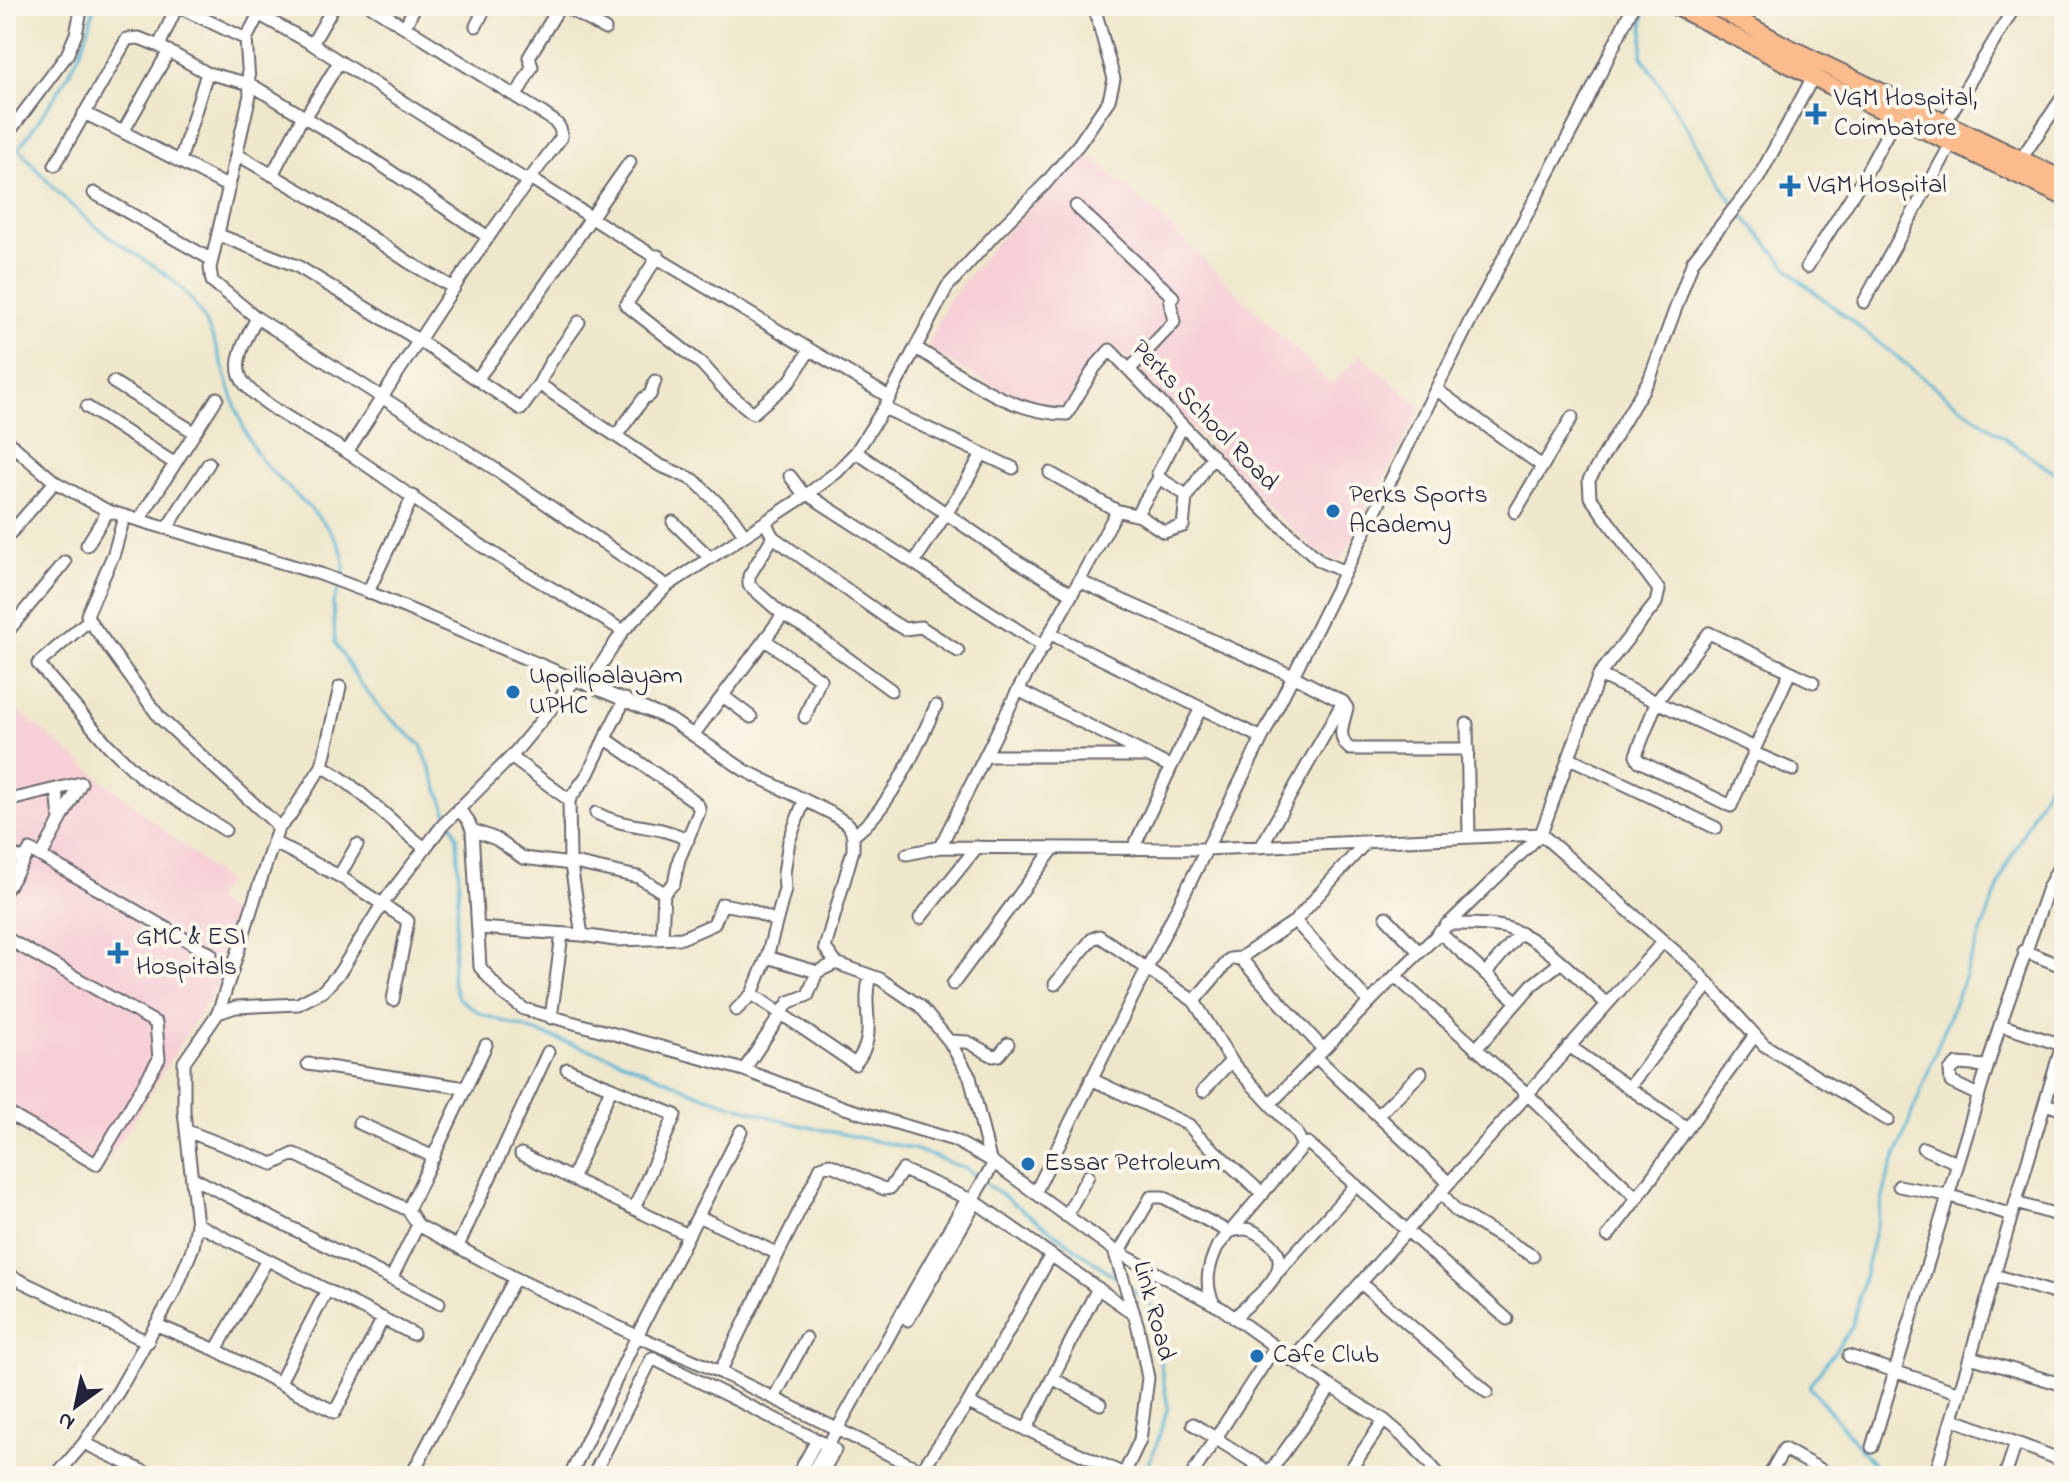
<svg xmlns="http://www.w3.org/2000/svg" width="2070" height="1482" font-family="'Indie Flower',sans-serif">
<rect width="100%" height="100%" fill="#fbf7ec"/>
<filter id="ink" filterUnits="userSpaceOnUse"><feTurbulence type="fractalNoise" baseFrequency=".0125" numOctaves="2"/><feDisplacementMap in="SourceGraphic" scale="16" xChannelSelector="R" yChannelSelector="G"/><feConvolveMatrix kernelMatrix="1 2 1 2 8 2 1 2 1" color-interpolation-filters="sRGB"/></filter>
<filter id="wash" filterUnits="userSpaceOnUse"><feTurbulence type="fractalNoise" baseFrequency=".006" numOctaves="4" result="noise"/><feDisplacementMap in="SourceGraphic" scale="32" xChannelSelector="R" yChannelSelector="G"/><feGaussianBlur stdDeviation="1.8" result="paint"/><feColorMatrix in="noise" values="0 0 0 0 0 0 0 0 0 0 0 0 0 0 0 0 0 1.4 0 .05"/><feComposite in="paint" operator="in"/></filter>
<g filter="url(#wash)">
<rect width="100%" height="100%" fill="#efe7cb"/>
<path fill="#f6cfd7" d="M1083,150L1159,216L1331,385L1360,354L1421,408L1341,562L1316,552L1265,504L1112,344L1090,362L1067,406L1031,404L963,370L926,348L949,299L996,243Z
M6,701L226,881L214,901L241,921L217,985L98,1176L6,1122Z"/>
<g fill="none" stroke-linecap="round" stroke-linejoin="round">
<path stroke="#56b4d5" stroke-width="3" d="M94,6C85,60 50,104 19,148C47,182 71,208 106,234C128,251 155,264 176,283C227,329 223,405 260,458C281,488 359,536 342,578
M1634,8L1644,14L1642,56L1734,204
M1738,210L1797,278L1950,399L2064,480
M340,585L333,602L335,643L360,683L384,713L421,745L448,815
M451,822L457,837L459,882L452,980L458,998L481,1014L615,1058L704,1096L790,1123L914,1149L966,1169L1118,1279
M1131,1288L1159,1313L1158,1350L1168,1407L1155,1449L1142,1476
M1883,1476L1809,1386L1852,1327L1888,1177L2006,867L2064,753"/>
</g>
</g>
<g filter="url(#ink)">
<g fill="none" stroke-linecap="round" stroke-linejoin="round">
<defs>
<path id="minor" d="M177,6L246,39
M263,6L246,39L250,95L210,268L212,281L257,318C248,335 231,361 242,380C255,403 323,437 347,452C393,482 436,516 482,546C528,576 577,602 623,631
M564,6L605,29
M258,14L312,44L527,181
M476,26L486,6
M405,27L415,6
M312,44L334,6
M159,46L207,73L250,84L362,152L488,237
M516,96L532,67L529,57L560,6
M84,113L123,132L169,51
M305,118L339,62
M1945,123L2015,6
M123,132L229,187
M6,136L67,55L76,34L82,6
M238,155L314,199L410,263L454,288
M2021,159L2064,95
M180,161L207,73
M55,165L127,39L139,38L159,46L177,6
M272,175L303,116
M530,178L609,229L889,397
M94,193L212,260
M1076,206L1173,297L1170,301L1174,322L1129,370
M219,235L297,266L420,341L521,409L539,384L659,465L694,480L732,517L744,534
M658,256L626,305L702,364L726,391L753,413L790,381L809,351
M1807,267L1865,175L1896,117
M1864,302L1951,144
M257,318L495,469L667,586
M916,348C963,376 1011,414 1067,414L1095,367L1110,350L1264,510L1320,561L1345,572
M477,379C532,309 578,234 630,162
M113,382L194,432
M539,384L550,363L579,322
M1437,390L1542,466
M87,407L174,463
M884,408L1013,468
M616,436L644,398L650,395L655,381
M6,440L55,482L108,511L320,574L368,592L671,720L744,770L831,813L849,825L853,836V850L825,948L836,963L880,979L920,1006L949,1041L970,1077L990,1160L1114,1250L1221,1308L1331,1387L1384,1420L1413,1445L1440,1476
M347,452C415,346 483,238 561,138C563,124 552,120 542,113L371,6
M856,452L1010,557L1072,594L1079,581L1293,676L1343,702L1347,708C1343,724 1336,738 1350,749H1468
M1050,473L1114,509L1116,513L1079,581
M790,476L805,496
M1159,478L1188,496
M807,494L1044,647
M1115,510L1140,516L1164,532L1183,526L1186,498L1213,456
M1515,512L1572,417
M1136,515L1159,478L1158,473L1182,427
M124,517L114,553L87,615L89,620L160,718L275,823L278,829C256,890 239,952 218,1013
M139,520L217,398
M673,522L709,557
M167,528L209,463
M773,537L891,621L904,629L921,627L958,651
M6,538L55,482
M87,545L108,511
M914,562L961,491L982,454
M368,592L413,496
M1072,594L1018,690L940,847L1206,849L1541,834L1694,968L1764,1045L1888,1120
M783,615L809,630L891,690
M89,620L38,664L108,745L142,778L225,830
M6,629L8,631L65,562
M1051,634L1262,738
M765,640L820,679L805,717
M1599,675L1755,748L1754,753L1793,770
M588,685L623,631L667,586L805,496L837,472L856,452L884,408L947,287L995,234L1045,184L1079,144L1109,100L1114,79L1094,6
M340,687L322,766C360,787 390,822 425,848
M1018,690L1171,767L1133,849
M723,696L751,717
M1467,724L1469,837
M694,734L783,615L749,585V576L773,537L765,522
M1755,748L1790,672
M1754,753L1731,806L1639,761L1636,755L1657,701L1709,633L1813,682
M985,756H1145
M511,757L569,800L570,859L582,935
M1570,758L1716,828
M1171,767L1201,708
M57,789L60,820
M569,800L588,774L605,738
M6,801L81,783
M804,801L789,841L784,873L785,889L767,957L817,972L836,963
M458,809L468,820L472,830L480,967L501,992L524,1009L744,1070L845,1108L954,1140L990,1160
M596,813C628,830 657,823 688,840
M278,829L289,817L322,766
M472,830L496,839L523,858L571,864
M853,836C891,808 916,749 936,706
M273,842L339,876L408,921L393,1000
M1261,847L1343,702
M6,850L23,860
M907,854L940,847
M41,856L81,783
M570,862L638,877L661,891H666L674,883L679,859L699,812V807L693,800L605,738L625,699
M339,876L357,845
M2048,888L2064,895
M6,890L30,850L211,954
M1386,917L1419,952
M920,918L977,847
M1295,921L1366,842
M1447,924C1465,924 1485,923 1503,927C1540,935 1578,979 1607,1004
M479,928L582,935L615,940L682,938L714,924L722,904L748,909L776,921
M1439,932L1517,1002
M6,938L156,1023L159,1059L96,1164L6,1112
M662,938L664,891
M2024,951L2064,967
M1240,958L1295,921L1369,1002
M1486,973L1520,933
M1395,976L1541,834L1599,675L1656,603L1659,590L1590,497L1589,480L1650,378L1693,261L1759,177L1813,77
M953,984L1054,848
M1055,984L1092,939L1099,936L1111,944L1194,1001L1234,1065L1296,1132L1303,1146L1217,1247C1208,1267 1204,1284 1214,1304
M752,994L855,1064C880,1034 860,1010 870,976
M1194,1001L1230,959L1240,958L1323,1049
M736,1010L752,994L767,957
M551,1018L562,934
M949,1041L968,1042L993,1056L999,1055L1008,1044
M1569,1046L1687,1128
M1476,1049L1532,985L1560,963
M1316,1057L1449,1183
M308,1064L466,1088
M567,1069L675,1115L634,1209
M744,1070L789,1002L808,995L817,972
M1091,1079L1189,1125L1198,1136L1263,1194
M1629,1087L1709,984
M1203,1091L1231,1061
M1978,1095L1951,1082L1950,1071L1957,1064L1987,1066
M1270,1104L1395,976L1526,1093L1637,1198L1755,1035
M2045,1104L2064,1110
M1378,1115L1421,1073
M359,1123L434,1157
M187,1131L273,1164L294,1154L408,1210L418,1225L515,1278L637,1336L720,1372L933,1476
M1303,1146L1308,1143L1507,1319
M1923,1148L1957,1163
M521,1154L688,1235
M193,1178L439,1303
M572,1179L611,1088
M1899,1186L1947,1195L2012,1215
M1441,1192L1455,1210L1533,1256
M1035,1193L1471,319L1580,115L1633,6
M972,1200L994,1163
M2016,1203L2064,1217
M408,1210L486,1045
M698,1216L772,1251
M1066,1216L1088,1176
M197,1224L413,1334
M1608,1236L1637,1198
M458,1246L548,1052
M1114,1250L1138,1327L1148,1378L1140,1440L1123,1476
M1119,1253L1151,1197H1163L1229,1232C1244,1226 1252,1229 1264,1238C1304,1267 1255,1296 1234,1318
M1278,1272L1356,1185
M6,1274L148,1342
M1994,1275L2064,1296
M391,1279L418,1225
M1361,1283L1487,1392
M908,1320L976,1202
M157,1325L216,1350L335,1412L383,1318
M216,1350L267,1260
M1849,1356L1960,1393
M1970,1357L2064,1385
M1291,1360C1417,1222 1538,1080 1663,942
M720,1372L821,1167L829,1164L884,1189L890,1188L903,1170L976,1202L1134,1314
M1052,1378L1100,1404
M280,1382L327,1290
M774,1398L806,1338
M968,1403L1124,1474
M1953,1419L2064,1461
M1193,1424L1273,1475
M1026,1430L1098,1288
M84,1443L153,1476
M1872,1447L2000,1025
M918,1475L968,1403L1051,1255
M56,1476L84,1443L118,1392L176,1289L193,1247L197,1224L184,1112V1062L218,1013L236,1007L298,1004L323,991L340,972L383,903L442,826L511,757L575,680
M411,1476L515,1278
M570,1476L637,1336L741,1131
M593,1476L652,1358L829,1446
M797,1476L817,1440
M810,1476C865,1384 912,1289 968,1198
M820,1476L835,1450
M1191,1476L1275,1347
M1267,1476L1331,1387
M1346,1476L1384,1420
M1769,1476L1784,1449L1832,1476
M1935,1476L2062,1045L2000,1025L2048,888L2064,857
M2005,1476L2016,1443"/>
<path id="highway" d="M1675,6L1829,85L2064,197
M1714,6L1784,45L2064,180"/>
</defs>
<use href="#minor" stroke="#6a676d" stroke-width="15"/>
<use href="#highway" stroke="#6a676d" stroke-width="20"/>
<use href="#minor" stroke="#fff" stroke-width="11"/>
<use href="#highway" stroke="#fbbb8c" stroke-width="16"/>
</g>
</g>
<g fill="#1f6fb2" stroke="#fbf7ec" stroke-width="3">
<path d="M1812 102h8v8h8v8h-8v8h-8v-8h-8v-8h8z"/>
<path d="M1786 174h8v8h8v8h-8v8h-8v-8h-8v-8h8z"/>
<circle cx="1333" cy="511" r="8"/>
<circle cx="513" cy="692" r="8"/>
<path d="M114 941h8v8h8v8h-8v8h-8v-8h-8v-8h8z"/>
<circle cx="1028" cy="1164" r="8"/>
<circle cx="1257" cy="1356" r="8"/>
</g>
<g text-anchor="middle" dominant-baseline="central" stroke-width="8" stroke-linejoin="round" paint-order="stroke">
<g font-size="26" fill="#22223b" stroke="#fbf7ec" text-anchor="start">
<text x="1834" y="99">VGM Hospital,<tspan x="1834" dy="30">Coimbatore</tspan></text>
<text x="1808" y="186">VGM Hospital</text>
<text x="1349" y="496">Perks Sports<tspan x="1349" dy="30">Academy</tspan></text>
<text x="529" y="677">Uppilipalayam<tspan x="529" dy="30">UPHC</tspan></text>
<text x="136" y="938">GMC &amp; ESI<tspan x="136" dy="30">Hospitals</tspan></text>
<text x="1044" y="1164">Essar Petroleum</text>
<text x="1273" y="1356">Cafe Club</text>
</g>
<g font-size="26" fill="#22223b" stroke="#fbf7ec">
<text transform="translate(1204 416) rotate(46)">Perks School Road</text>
<text transform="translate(1153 1311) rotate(75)">Link Road</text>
</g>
</g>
<rect width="2070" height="1482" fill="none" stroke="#fbf7ec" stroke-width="32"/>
<g transform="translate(76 1406) rotate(213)" stroke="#fbf7ec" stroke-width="6" paint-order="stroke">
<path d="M0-6L14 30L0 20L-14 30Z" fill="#22223b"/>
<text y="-12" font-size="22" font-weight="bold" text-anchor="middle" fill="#22223b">N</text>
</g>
</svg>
